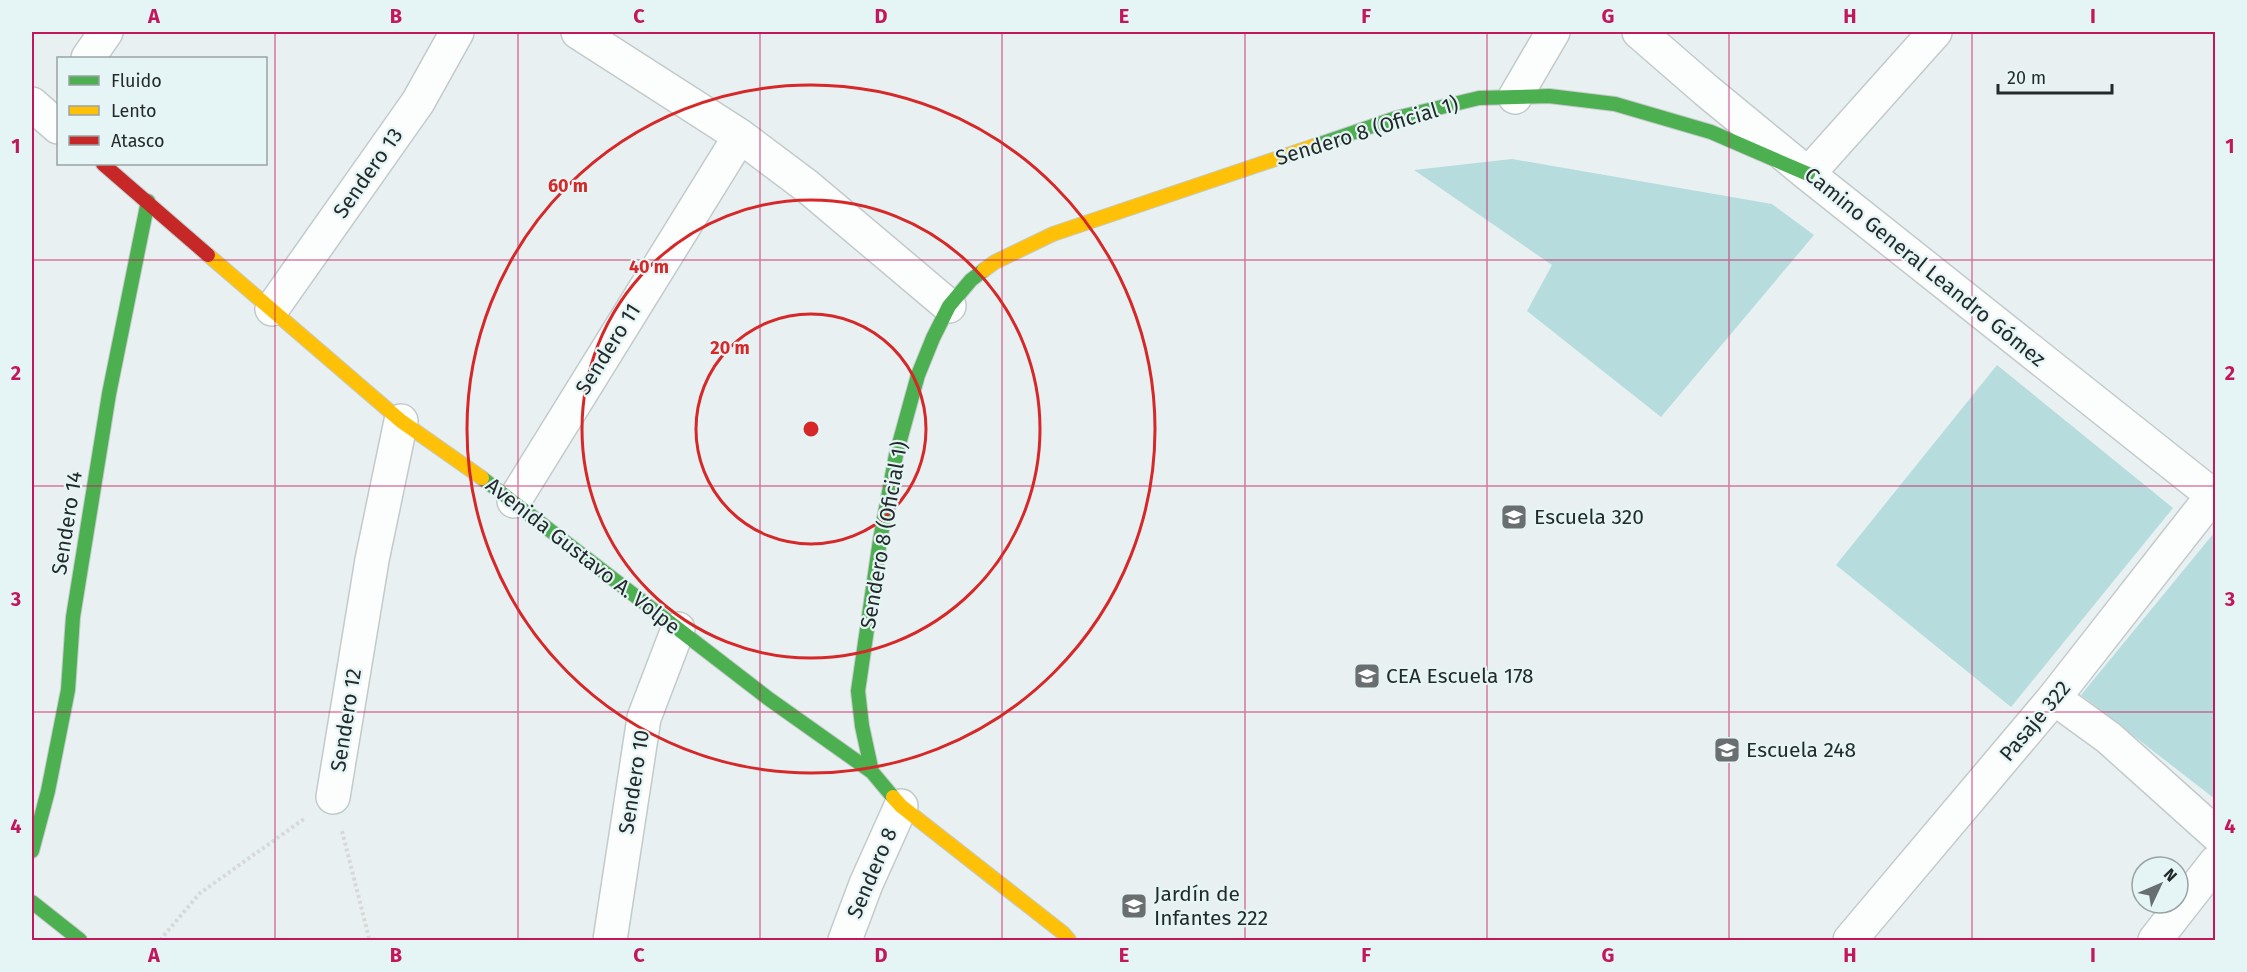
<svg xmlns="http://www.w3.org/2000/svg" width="2247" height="972" font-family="'Fira Sans',sans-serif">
<rect width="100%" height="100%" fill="#e8f0f2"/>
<path fill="#b6dcde" d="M1512,159L1772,204L1814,235L1661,417L1527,311L1552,265L1414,170Z
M1997,365L2173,508L2011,707L1836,565Z
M2214,533L2216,535L2215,799L2081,695Z"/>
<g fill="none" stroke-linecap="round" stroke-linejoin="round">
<defs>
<path id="street" d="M578,32L740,136L808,187L949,306
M1639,32L1707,91L1808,174L2216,498
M88,58L106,32
M1515,97L1553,32
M32,104L58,127
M1808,174L1935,32
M272,309L418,102L457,32
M514,501L740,136
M2054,698L2109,738L2216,834
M333,797L372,560L401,421
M610,940L644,718L678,629
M845,940L866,884L901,806
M1850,940L2054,698L2213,495
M2155,940L2216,862"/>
<path id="fast" d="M1314,146L1396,118L1479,98L1549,96L1615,104L1711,132L1808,174
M482,478L769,699L872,772L893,797
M872,772L862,726L858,691L880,540L896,455L918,375L933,338L949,306L971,280L984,270
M32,851L48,791L68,690L73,617L109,394L148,201
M32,902L80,940"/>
<path id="slow" d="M208,255L401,421L482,478
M984,270L995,262L1053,234L1314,146
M893,797L901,806L1063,933L1069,940"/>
<path id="jam" d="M103,164L208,255"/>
</defs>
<use href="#street" stroke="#c3caca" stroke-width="36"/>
<use href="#fast" stroke="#c3caca" stroke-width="16"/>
<use href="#slow" stroke="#c3caca" stroke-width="16"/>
<use href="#jam" stroke="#c3caca" stroke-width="16"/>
<path stroke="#d7d9d9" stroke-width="4" stroke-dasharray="3 3" stroke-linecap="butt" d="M342,831L369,938L377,940
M160,940L200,893L304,819"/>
<use href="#street" stroke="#fcfdfd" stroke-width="33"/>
<use href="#fast" stroke="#4caf50" stroke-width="14"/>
<use href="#slow" stroke="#ffc107" stroke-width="14"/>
<use href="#jam" stroke="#c62828" stroke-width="14"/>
</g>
<path fill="none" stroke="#c2185b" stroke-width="1.5" stroke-opacity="0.55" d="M275,32V940M518,32V940M760,32V940M1002,32V940M1245,32V940M1487,32V940M1729,32V940M1972,32V940M32,260H2216M32,486H2216M32,712H2216"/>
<g fill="none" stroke="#d62828" stroke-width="3">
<circle cx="811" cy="429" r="115"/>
<circle cx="811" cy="429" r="229"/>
<circle cx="811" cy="429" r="344"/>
</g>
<defs>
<symbol id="school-square" viewBox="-11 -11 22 22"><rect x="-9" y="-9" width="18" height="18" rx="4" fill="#696f70" stroke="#e5f4f5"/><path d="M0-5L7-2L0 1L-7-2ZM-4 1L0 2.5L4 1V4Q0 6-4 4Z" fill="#fff"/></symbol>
</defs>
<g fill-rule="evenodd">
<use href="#school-square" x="1499" y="502" width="30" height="30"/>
<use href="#school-square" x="1352" y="661" width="30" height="30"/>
<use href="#school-square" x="1712" y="735" width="30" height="30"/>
<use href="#school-square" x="1119" y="891" width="30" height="30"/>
</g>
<g text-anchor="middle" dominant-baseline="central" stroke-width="4.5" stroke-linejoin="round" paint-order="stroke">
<g font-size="21" fill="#242a2a" stroke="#e5f4f5">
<text transform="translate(1367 131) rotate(-17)">Sendero 8 (Oficial 1)</text>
<text transform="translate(368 173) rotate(-55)">Sendero 13</text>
<text transform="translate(1925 267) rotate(39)">Camino General Leandro Gómez</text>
<text transform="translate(608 349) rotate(-58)">Sendero 11</text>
<text transform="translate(67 523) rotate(-81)">Sendero 14</text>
<text transform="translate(884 535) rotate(-80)">Sendero 8 (Oficial 1)</text>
<text transform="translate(583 556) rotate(38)">Avenida Gustavo A. Volpe</text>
<text transform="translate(346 720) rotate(-81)">Sendero 12</text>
<text transform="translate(2035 721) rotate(-50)">Pasaje 322</text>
<text transform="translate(634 782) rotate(-81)">Sendero 10</text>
<text transform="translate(872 873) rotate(-67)">Sendero 8</text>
</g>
<g font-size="21" fill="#242a2a" stroke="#e5f4f5" text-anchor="start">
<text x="1534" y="517">Escuela 320</text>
<text x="1386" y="676">CEA Escuela 178</text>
<text x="1746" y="750">Escuela 248</text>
<text x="1154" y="894">Jardín de<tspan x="1154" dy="24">Infantes 222</tspan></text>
</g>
</g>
<circle cx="811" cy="429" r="9" fill="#d62828" stroke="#e5f4f5" stroke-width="3"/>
<g font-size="18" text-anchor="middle" font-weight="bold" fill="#d62828" stroke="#e5f4f5" stroke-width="4.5" stroke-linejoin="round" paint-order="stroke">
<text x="568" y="192">60 m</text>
<text x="649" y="273">40 m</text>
<text x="730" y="354">20 m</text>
</g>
<rect width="2247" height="972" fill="none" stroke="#e5f4f5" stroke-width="66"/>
<rect x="57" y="57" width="210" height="108" fill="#e5f4f5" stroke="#98a3a4" stroke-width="1.5"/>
<rect x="69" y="76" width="30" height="9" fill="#4caf50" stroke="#98a3a4" stroke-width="1.5"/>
<text x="111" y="87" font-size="18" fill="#242a2a">Fluido</text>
<rect x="69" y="106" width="30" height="9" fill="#ffc107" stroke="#98a3a4" stroke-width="1.5"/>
<text x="111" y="117" font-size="18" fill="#242a2a">Lento</text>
<rect x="69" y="136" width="30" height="9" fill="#c62828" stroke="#98a3a4" stroke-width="1.5"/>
<text x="111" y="147" font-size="18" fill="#242a2a">Atasco</text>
<g transform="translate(2160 885) rotate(46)"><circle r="28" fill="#e5f4f5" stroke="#98a3a4" stroke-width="1.5"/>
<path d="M0-4.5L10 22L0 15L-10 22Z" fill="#696f70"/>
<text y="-9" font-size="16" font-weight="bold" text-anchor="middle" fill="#242a2a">N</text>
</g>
<path d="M1998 84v9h114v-9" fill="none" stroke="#242a2a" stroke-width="3"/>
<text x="2007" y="84" font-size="18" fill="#242a2a" stroke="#e5f4f5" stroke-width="4.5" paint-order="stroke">20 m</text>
<rect x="33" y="33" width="2181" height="906" fill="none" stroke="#c2185b" stroke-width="2"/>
<g font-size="20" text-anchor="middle" font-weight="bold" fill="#c2185b">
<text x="154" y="23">A</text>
<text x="396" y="23">B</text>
<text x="639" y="23">C</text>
<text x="881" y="23">D</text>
<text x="1124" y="23">E</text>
<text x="1366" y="23">F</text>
<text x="1608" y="23">G</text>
<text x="1850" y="23">H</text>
<text x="2093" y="23">I</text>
<text x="16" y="153">1</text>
<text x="2230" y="153">1</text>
<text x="16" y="380">2</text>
<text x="2230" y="380">2</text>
<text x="16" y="606">3</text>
<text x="2230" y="606">3</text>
<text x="16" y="833">4</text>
<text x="2230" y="833">4</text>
<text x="154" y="962">A</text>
<text x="396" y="962">B</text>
<text x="639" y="962">C</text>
<text x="881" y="962">D</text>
<text x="1124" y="962">E</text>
<text x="1366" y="962">F</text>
<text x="1608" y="962">G</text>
<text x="1850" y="962">H</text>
<text x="2093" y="962">I</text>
</g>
</svg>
